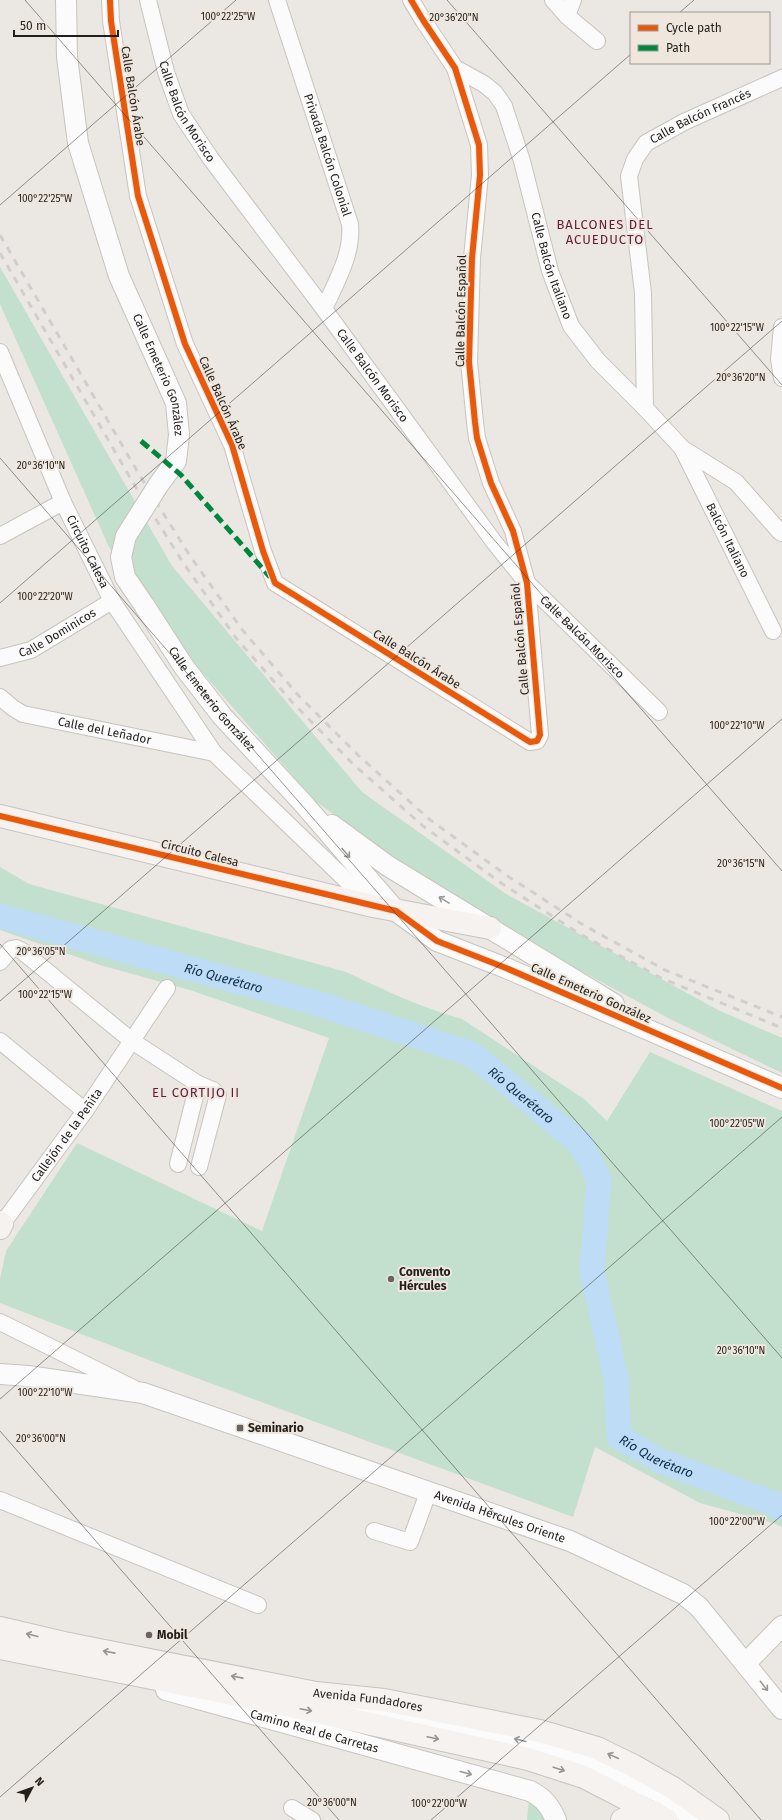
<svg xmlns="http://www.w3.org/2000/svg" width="782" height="1820" font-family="'Fira Sans',sans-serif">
<rect width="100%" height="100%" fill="#ebe7e2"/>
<path fill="#c3dfcd" d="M0,267L172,566L362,792L506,894L718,1010L782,1038V1073L670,1019L473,913L315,801L180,647L109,547L0,304Z
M0,867L29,884L346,972C384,990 422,1008 462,1019L584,1099L607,1121L650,1052L782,1111V1527L773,1523L700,1503L595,1447L573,1517L183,1373L0,1303V1279L6,1251L77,1143L262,1231L329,1038L190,990L100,965L0,930Z
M530,1791L556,1820H527Z"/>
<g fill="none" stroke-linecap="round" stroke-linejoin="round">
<path stroke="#bedcf6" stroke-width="25" id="s1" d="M0,916L316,1003L472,1054L581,1144L599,1179L592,1271L616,1378L619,1437L660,1461L770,1502L782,1508"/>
<defs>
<g id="minor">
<path d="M110,0L111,21L138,196L185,344L232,445L263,551L275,583L530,742L537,741L540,735L527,583L513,531L491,483L477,438L475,422L469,362L472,258L480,175L479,145L455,68L423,20L411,0"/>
<path id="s2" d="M148,0L166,72L181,114L211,159L324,309L494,542L527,583L659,712"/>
<path id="s3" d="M277,0L350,224C353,254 336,282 324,309"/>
<path d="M553,0L567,16L597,41"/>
<path d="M567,16L573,0"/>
<path id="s4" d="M455,68L484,84L495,93L504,106L522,161L550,271L571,326L598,361L645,408L682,448L736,482L780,532L782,533"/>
<path d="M782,327L779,359L782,378"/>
<path id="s5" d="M0,352L63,502L112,601L214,753L372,905"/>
<path id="s6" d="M645,408L643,293L629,176L635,159L646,143L684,122L782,78"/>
<path id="s7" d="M682,448L773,631"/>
<path d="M0,536L63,502"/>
<path id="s8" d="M0,658L31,650L112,601"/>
<path id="s9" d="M0,697L13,708L23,714L214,753"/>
<path d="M0,962L11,949L16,948L22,951L132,1041L198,1084L213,1090L218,1095L199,1167"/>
<path d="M0,1041L85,1111"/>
<path d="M178,1164L198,1084"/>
<path id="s10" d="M2,1224L85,1111L167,988"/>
<path d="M0,1322L133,1388"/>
<path d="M0,1500L258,1605"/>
<path d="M374,1531L410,1542L428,1493"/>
<path d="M292,1808L312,1820"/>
</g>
<g id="tertiary">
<path id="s11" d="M66,0L67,57L78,143L119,276L176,403L179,435"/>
<path id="s12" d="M144,605L184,667L222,716L302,802L396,911L437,941L506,968L782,1088"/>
<path d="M332,825L388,866L614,1004"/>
<path id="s13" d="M0,1374L28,1376L143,1393L570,1541L683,1594L699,1607L782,1709"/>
<path d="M746,1663L782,1626"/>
<path id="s14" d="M166,1690L530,1791C544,1798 550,1806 556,1820"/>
<path d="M352,1703C421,1723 494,1729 563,1751C594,1761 625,1777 655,1790L669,1798L694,1820"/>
</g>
<g id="secondary">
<path d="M0,816L373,906L490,928"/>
<path d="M0,1222L2,1224L0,1228"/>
<path id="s15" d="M0,1628L64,1643L316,1693L384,1700L540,1731L597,1748L634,1766L673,1788L718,1820"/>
<path d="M0,1648L268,1701L528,1759L584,1777L667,1820"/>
<path d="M622,1820L639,1812H654"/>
</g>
</defs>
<use href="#minor" stroke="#c7c4c0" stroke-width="18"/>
<use href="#tertiary" stroke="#c7c4c0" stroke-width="22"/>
<use href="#secondary" stroke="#c7c4c0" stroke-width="24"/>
<use href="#minor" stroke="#fcfbfb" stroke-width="16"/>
<use href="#tertiary" stroke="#fcfbfb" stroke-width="20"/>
<use href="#secondary" stroke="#f6f2f0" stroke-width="22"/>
<path stroke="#d1cfce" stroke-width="3" stroke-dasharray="7 7" stroke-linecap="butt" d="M0,235L140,476L190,556L244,632L299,696L359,756L429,819L506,875L585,926L665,970L782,1017
M0,253L132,481L182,561L236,638L292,702L352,763L423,826L501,883L580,934L661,978L782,1028"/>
<defs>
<path id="tertiary-bridge" d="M144,605L125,577L121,557L126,536L159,484L176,461L179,435"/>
</defs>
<use href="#tertiary-bridge" stroke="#c7c4c0" stroke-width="22" stroke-linecap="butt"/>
<use href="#tertiary-bridge" stroke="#fcfbfb" stroke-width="20"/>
<path stroke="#00873e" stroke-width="5" stroke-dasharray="10 5" stroke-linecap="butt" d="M141,441L181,475L270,577"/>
<defs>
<path id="cycleway" d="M110,0L111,21L138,196L185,344L232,445L263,551L275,583L530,742L537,741L540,735L527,583L513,531L491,483L477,438L475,422L469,362L472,258L480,175L479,145L455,68L423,20L411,0
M0,816L396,911L437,941L506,968L782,1088"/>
</defs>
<use href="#cycleway" stroke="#efe7de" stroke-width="8"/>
<use href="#cycleway" stroke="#e8590c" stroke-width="6"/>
</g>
<defs><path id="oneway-shaft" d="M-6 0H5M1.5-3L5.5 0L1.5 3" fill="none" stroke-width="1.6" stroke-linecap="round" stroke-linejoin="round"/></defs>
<g stroke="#999896">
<use href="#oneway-shaft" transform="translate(346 853) rotate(49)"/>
<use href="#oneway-shaft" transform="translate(444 900) rotate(-149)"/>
<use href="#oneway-shaft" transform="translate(764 1686) rotate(52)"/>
<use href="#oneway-shaft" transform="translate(520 1740) rotate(-166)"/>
<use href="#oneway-shaft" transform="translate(466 1773) rotate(15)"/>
</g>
<g stroke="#969390">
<use href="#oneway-shaft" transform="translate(32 1635) rotate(-166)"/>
<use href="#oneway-shaft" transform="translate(109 1652) rotate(-169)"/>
<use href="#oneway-shaft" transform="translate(237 1677) rotate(-169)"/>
<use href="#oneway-shaft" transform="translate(306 1710) rotate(12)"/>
<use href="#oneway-shaft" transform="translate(433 1738) rotate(12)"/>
<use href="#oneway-shaft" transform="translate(613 1756) rotate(-155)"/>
<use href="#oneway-shaft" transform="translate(559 1769) rotate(18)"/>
</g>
<path fill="none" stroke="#211e1b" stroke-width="1" stroke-opacity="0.45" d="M25,0L782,871M447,0L782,385M679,13L694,0M0,205L236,0M0,458L782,1358M0,603L631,54M0,944L761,1820M0,1001L782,321M0,1399L782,719M0,1431L339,1820M0,1797L782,1117M431,1820L782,1515"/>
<g fill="#686461" stroke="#efe7de" stroke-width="1.5">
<circle cx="391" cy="1279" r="4"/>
<rect x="236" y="1424" width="8" height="8" rx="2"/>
<circle cx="149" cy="1635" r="4"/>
</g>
<g text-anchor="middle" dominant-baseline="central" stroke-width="4" stroke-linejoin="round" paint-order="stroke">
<g font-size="12" fill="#211e1b" stroke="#efe7de">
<text transform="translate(133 96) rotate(81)">Calle Balcón Árabe</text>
<text stroke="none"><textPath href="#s2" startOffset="119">Calle Balcón Morisco</textPath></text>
<text stroke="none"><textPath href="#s6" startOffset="331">Calle Balcón Francés</textPath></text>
<text stroke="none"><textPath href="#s3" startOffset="163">Privada Balcón Colonial</textPath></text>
<text stroke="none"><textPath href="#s4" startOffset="230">Calle Balcón Italiano</textPath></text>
<text transform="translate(461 311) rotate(-89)">Calle Balcón Español</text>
<text stroke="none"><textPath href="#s11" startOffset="390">Calle Emeterio González</textPath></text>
<text stroke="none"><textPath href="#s2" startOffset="443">Calle Balcón Morisco</textPath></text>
<text transform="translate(223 403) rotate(66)">Calle Balcón Árabe</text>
<text stroke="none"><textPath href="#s7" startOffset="103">Balcón Italiano</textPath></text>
<text stroke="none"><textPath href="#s5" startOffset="218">Circuito Calesa</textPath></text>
<text stroke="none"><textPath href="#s8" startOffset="63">Calle Dominicos</textPath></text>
<text stroke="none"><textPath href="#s2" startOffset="779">Calle Balcón Morisco</textPath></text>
<text transform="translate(520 639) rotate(-95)">Calle Balcón Español</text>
<text transform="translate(417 659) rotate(32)">Calle Balcón Árabe</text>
<text stroke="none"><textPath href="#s12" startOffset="116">Calle Emeterio González</textPath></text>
<text stroke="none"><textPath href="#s9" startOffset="112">Calle del Leñador</textPath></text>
<text transform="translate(200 853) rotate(14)">Circuito Calesa</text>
<text transform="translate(591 993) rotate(24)">Calle Emeterio González</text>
<text stroke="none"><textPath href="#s10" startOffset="110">Callejón de la Peñita</textPath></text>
<text stroke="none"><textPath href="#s13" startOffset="522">Avenida Hércules Oriente</textPath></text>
<text stroke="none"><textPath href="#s15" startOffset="375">Avenida Fundadores</textPath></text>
<text stroke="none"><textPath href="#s14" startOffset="154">Camino Real de Carretas</textPath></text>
</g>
<g font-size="12" font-weight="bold" fill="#211e1b" stroke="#efe7de" text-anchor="start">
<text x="399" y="1272">Convento<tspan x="399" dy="14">Hércules</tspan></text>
<text x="248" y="1428">Seminario</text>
<text x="157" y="1635">Mobil</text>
</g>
<g font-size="13" letter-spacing="1" fill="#5d1c3b" stroke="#efe7de">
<text x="605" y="224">BALCONES DEL<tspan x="605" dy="15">ACUEDUCTO</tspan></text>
<text x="196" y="1092">EL CORTIJO II</text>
</g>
<g font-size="13" font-style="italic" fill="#0b2d47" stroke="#efe7de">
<text stroke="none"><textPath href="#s1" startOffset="232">Río Querétaro</textPath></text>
<text stroke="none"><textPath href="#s1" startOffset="556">Río Querétaro</textPath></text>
<text stroke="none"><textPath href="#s1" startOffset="976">Río Querétaro</textPath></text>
</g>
</g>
<g font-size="10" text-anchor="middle" fill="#211e1b" stroke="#efe7de" stroke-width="4" stroke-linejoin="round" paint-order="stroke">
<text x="228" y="20">100°22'25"W</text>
<text x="454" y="21">20°36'20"N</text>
<text x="45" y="202">100°22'25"W</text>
<text x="737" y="331">100°22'15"W</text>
<text x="741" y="381">20°36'20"N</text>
<text x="41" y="469">20°36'10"N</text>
<text x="45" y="600">100°22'20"W</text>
<text x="737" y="729">100°22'10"W</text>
<text x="741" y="867">20°36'15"N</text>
<text x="41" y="955">20°36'05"N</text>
<text x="45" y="998">100°22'15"W</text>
<text x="737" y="1127">100°22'05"W</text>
<text x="741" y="1354">20°36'10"N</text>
<text x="45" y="1396">100°22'10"W</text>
<text x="41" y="1442">20°36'00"N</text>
<text x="737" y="1525">100°22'00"W</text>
<text x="332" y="1806">20°36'00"N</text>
<text x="439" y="1807">100°22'00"W</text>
</g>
<rect x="630" y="12" width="140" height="52" fill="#efe7de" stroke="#9d9790"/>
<rect x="638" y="25" width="20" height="6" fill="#e8590c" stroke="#9d9790"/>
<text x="666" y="32" font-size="12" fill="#211e1b">Cycle path</text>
<rect x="638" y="45" width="20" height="6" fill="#00873e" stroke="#9d9790"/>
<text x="666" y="52" font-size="12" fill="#211e1b">Path</text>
<g transform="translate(32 1788) rotate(49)" stroke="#efe7de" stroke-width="3" paint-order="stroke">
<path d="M0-3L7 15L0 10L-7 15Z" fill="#211e1b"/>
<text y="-6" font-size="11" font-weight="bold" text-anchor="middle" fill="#211e1b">N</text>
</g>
<path d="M14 30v6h104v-6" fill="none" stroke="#211e1b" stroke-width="2"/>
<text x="20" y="30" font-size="12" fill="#211e1b" stroke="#efe7de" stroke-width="3" paint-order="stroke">50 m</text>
</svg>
